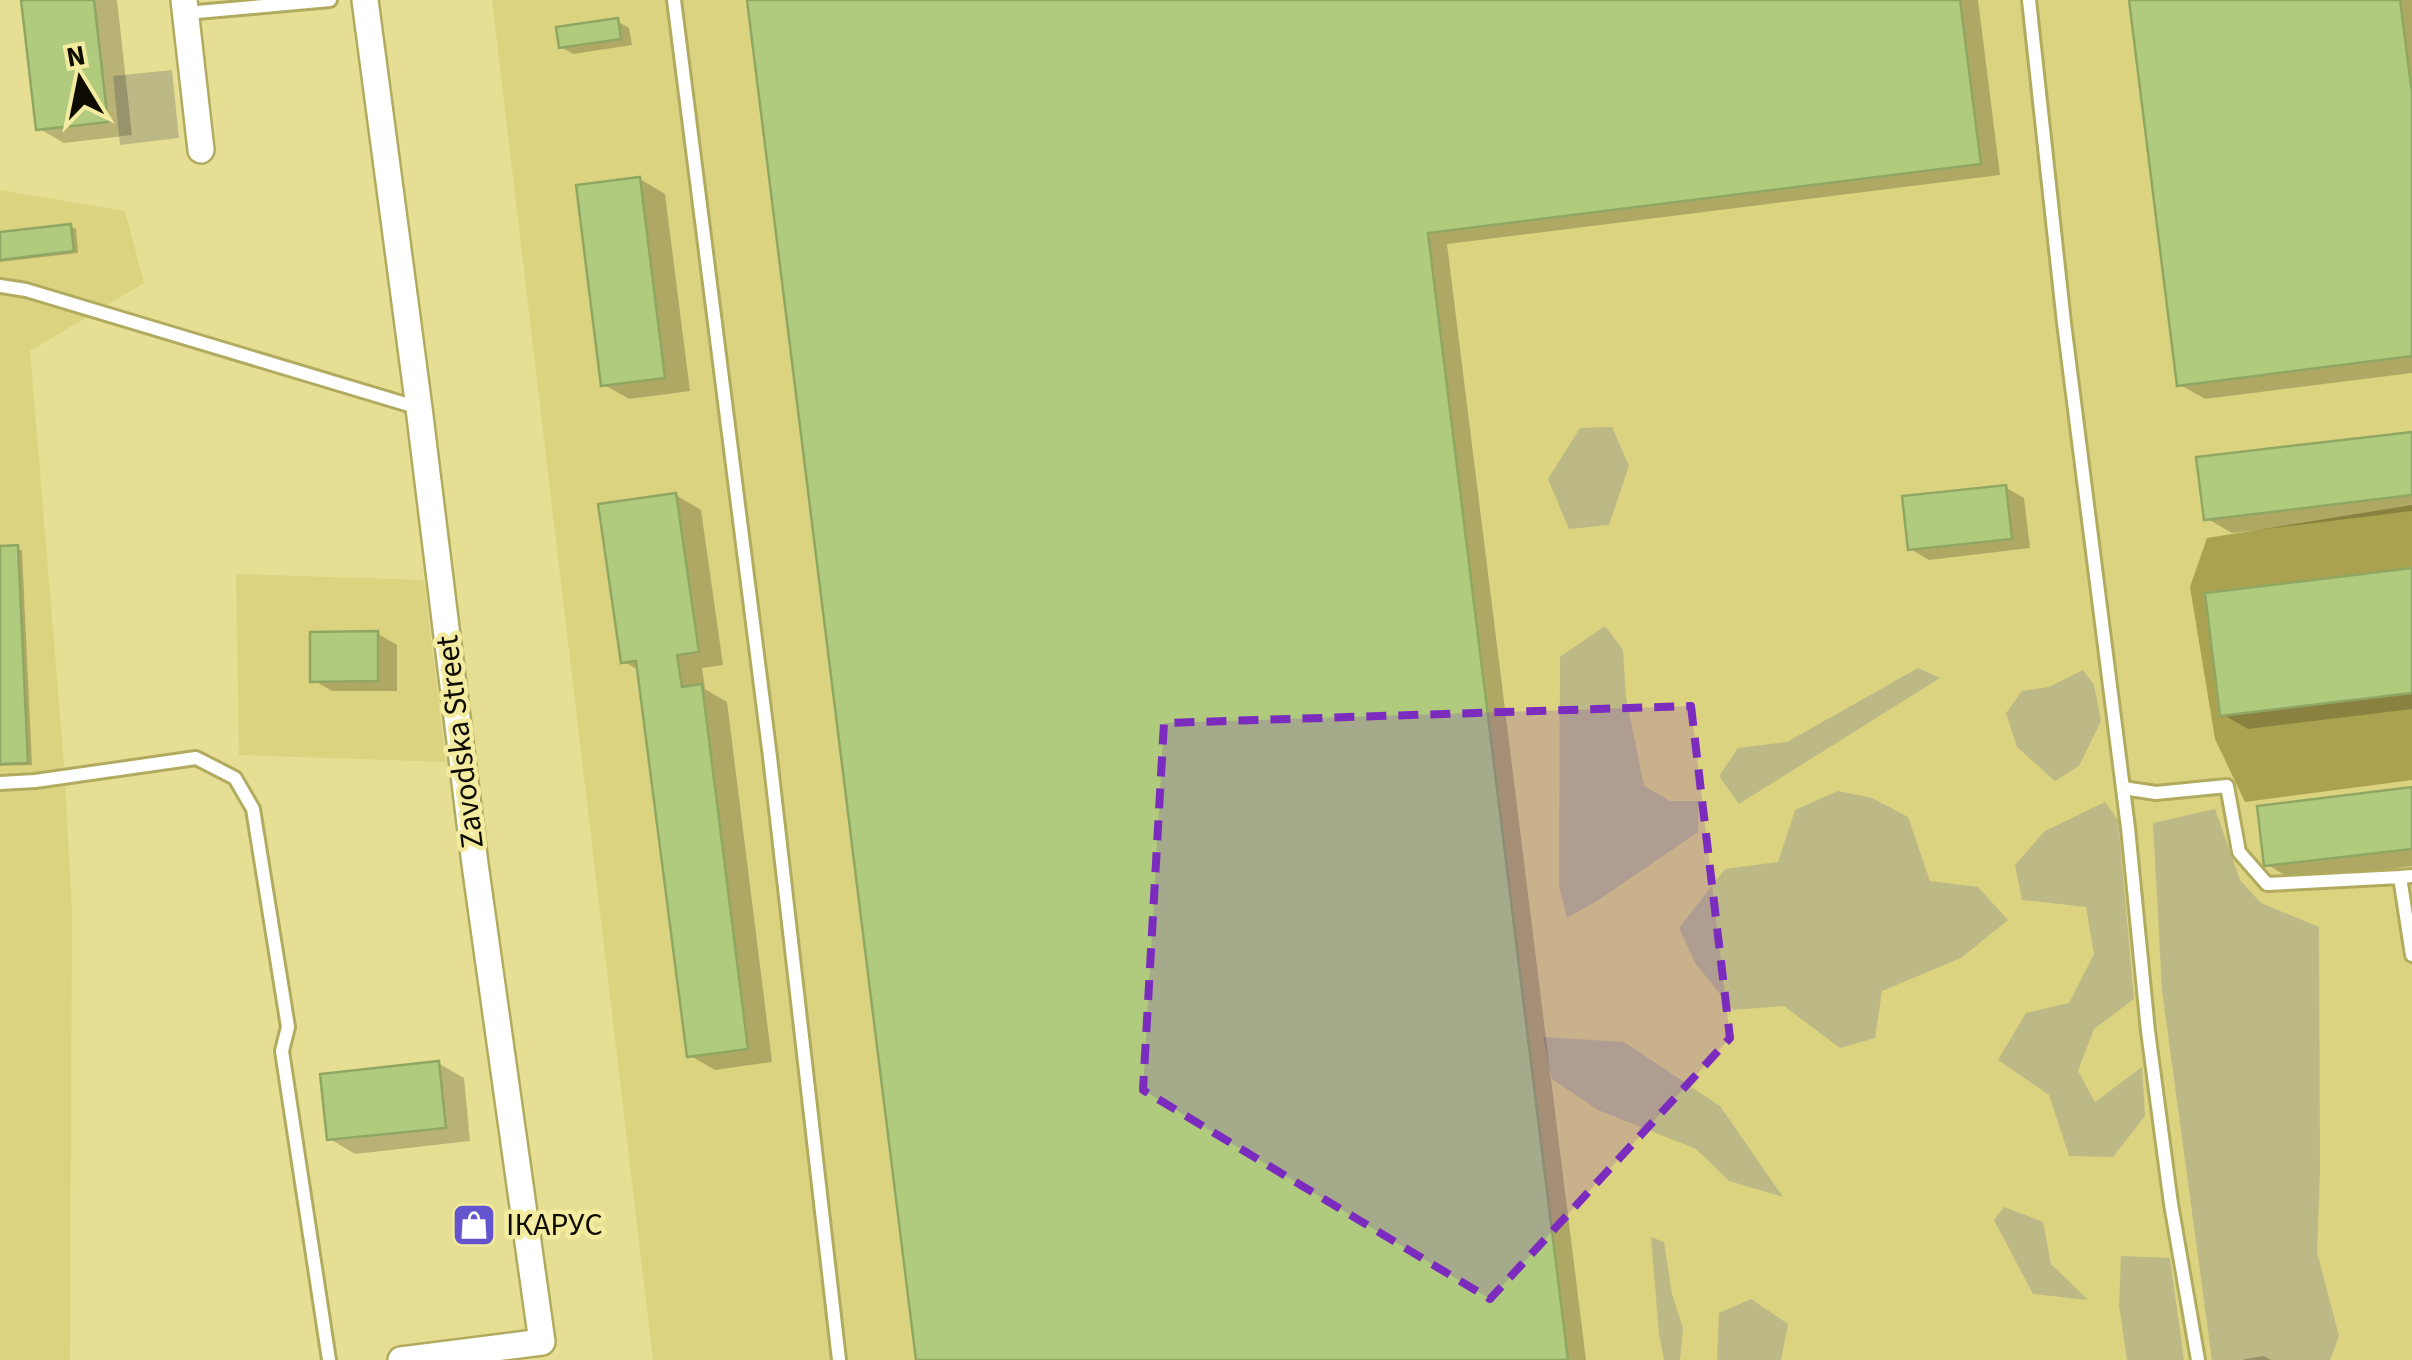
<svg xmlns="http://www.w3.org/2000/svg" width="2412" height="1360" font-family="'Source Sans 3',sans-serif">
<rect width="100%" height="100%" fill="#e6df93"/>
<path fill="#dbd37f" d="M492,0H2412V1360H653Z
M0,190L125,211L144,283L30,351L64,763L72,911L70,1360H0Z
M236,574L424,580L446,762L239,755Z"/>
<path fill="#bdb987" d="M172,70L179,138L120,145L113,76Z
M1612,427L1629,466L1609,525L1569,529L1548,479L1580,428Z
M1605,626L1623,650L1626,697L1644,786L1670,801H1699L1698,832L1597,901L1567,918L1559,886L1560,657Z
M1918,668L1940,678L1739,804L1719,776L1738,748L1787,742Z
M2083,670L2094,685L2101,721L2079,766L2055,781L2017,747L2006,713L2022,691L2049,687Z
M1838,791L1872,798L1908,817L1930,881L1978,887L2008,920L1961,958L1882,991L1875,1038L1840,1048L1784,1006L1733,1010L1695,963L1679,928L1725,869L1778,862L1795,810Z
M2105,802L2118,820L2134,999L2094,1029L2078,1071L2095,1102L2142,1067L2145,1116L2113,1157L2069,1156L2049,1095L1998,1060L2026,1013L2069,1003L2094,954L2086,907L2022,900L2015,865L2045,831Z
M2215,809L2240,880L2261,903L2319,927L2320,1172L2317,1252L2339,1336L2330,1360H2212L2162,990L2153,823Z
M1543,1037L1624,1042L1720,1106L1783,1197L1729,1181L1696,1149L1598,1110L1552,1079Z
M2004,1207L2043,1222L2051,1264L2088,1300L2033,1294L1994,1220Z
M1651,1237L1664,1242L1672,1294L1683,1328L1680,1360H1664L1659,1334Z
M2121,1256L2170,1258L2184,1360H2127L2119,1305Z
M1751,1299L1788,1324L1781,1360H1717L1719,1313Z"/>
<path fill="#aaa250" d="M2412,505V780L2245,802L2215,739L2190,587L2207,538Z"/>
<path fill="#0003" d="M23,0H117L132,135L64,143L38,128Z
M750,0H1978L2000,175L1447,244L1586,1360H919Z
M2131,0H2412V373L2205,399L2179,384Z
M617,21L629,28L632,45L573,54L561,47Z
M640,179L665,194L690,391L629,399L603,384Z
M70,226L76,229L78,253L0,262V234Z
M2412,435V511L2232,533L2206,518Z
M2005,487L2024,498L2030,548L1929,560L1910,549Z
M676,495L701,510L723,665L702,668L705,689L727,702L772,1062L715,1070L689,1055L640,671L623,661Z
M0,548H17L22,551L32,765L0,766Z
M2412,571V709L2248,729L2222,714Z
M378,634L397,645V691H332L313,680Z
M2412,790V866L2293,880L2268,865Z
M438,1063L464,1078L470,1141L355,1154L330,1139Z
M2264,1356L2271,1360H2244V1359Z"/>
<path fill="#b0ca7e" stroke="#90a763" stroke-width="2.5" d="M21,0H94L108,122L36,130Z
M747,0H1960L1981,164L1428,233L1568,1360H916Z
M2129,0H2400L2412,93V356L2177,386Z
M618,18L621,39L559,48L556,27Z
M640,177L665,378L601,386L576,185Z
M71,224L74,251L0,260V232Z
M2412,432V495L2204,520L2196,457Z
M2006,485L2012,539L1908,550L1902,496Z
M676,493L699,652L677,655L682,687L702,684L748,1049L687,1057L636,661L621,663L598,504Z
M18,545L28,763L0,764V546Z
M2412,568V693L2220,716L2205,593Z
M378,631V681L310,682V632Z
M2412,787V849L2264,866L2257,806Z
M439,1061L446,1128L327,1140L320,1074Z"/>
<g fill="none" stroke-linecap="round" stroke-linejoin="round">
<defs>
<path id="lane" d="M674,0L770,757L839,1360
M2029,0L2064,323L2128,828L2148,1031L2171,1204L2198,1360
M186,13L330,0
M0,286L26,290L419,408
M0,783L35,781L196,758L235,778L253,809L288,1027L282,1051L329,1360
M2123,788L2156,793L2227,786L2239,852L2267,884L2400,877
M2412,876L2400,877L2412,955"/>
<path id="street" d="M184,0L201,150
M365,0L419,408L475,864L542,1342L401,1360"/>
</defs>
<use href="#lane" stroke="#b1ab60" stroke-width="18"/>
<use href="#street" stroke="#b1ab60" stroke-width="30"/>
<use href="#lane" stroke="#fff" stroke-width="12"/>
<use href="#street" stroke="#fff" stroke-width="25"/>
</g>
<path fill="#7b2cbf" fill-opacity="0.2" stroke="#7b2cbf" stroke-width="8" stroke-dasharray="20 12" stroke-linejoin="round" d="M1691,706L1730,1038L1490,1299L1143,1090L1164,723Z"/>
<defs>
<symbol id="shop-square" viewBox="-11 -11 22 22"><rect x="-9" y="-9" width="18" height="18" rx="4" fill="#6455ce" stroke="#f3eca0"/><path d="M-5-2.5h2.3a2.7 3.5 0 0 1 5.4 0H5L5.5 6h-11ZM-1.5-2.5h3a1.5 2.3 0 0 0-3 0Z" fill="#fff"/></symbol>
</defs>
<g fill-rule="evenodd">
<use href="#shop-square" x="449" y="1200" width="50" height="50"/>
</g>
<g text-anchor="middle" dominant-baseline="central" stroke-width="9" stroke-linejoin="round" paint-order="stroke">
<g font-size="32" fill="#0e0c00" stroke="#f3eca0">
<text transform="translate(460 742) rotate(-97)">Zavodska Street</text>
</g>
<g font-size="32" fill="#0e0c00" stroke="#f3eca0" text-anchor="start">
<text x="506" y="1225">ІКАРУС</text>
</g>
</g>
<g transform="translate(80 80) rotate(350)" stroke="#f3eca0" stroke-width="8" paint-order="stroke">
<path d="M0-8L18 38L0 25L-18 38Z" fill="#0e0c00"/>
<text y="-15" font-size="28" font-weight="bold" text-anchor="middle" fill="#0e0c00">N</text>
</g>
</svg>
